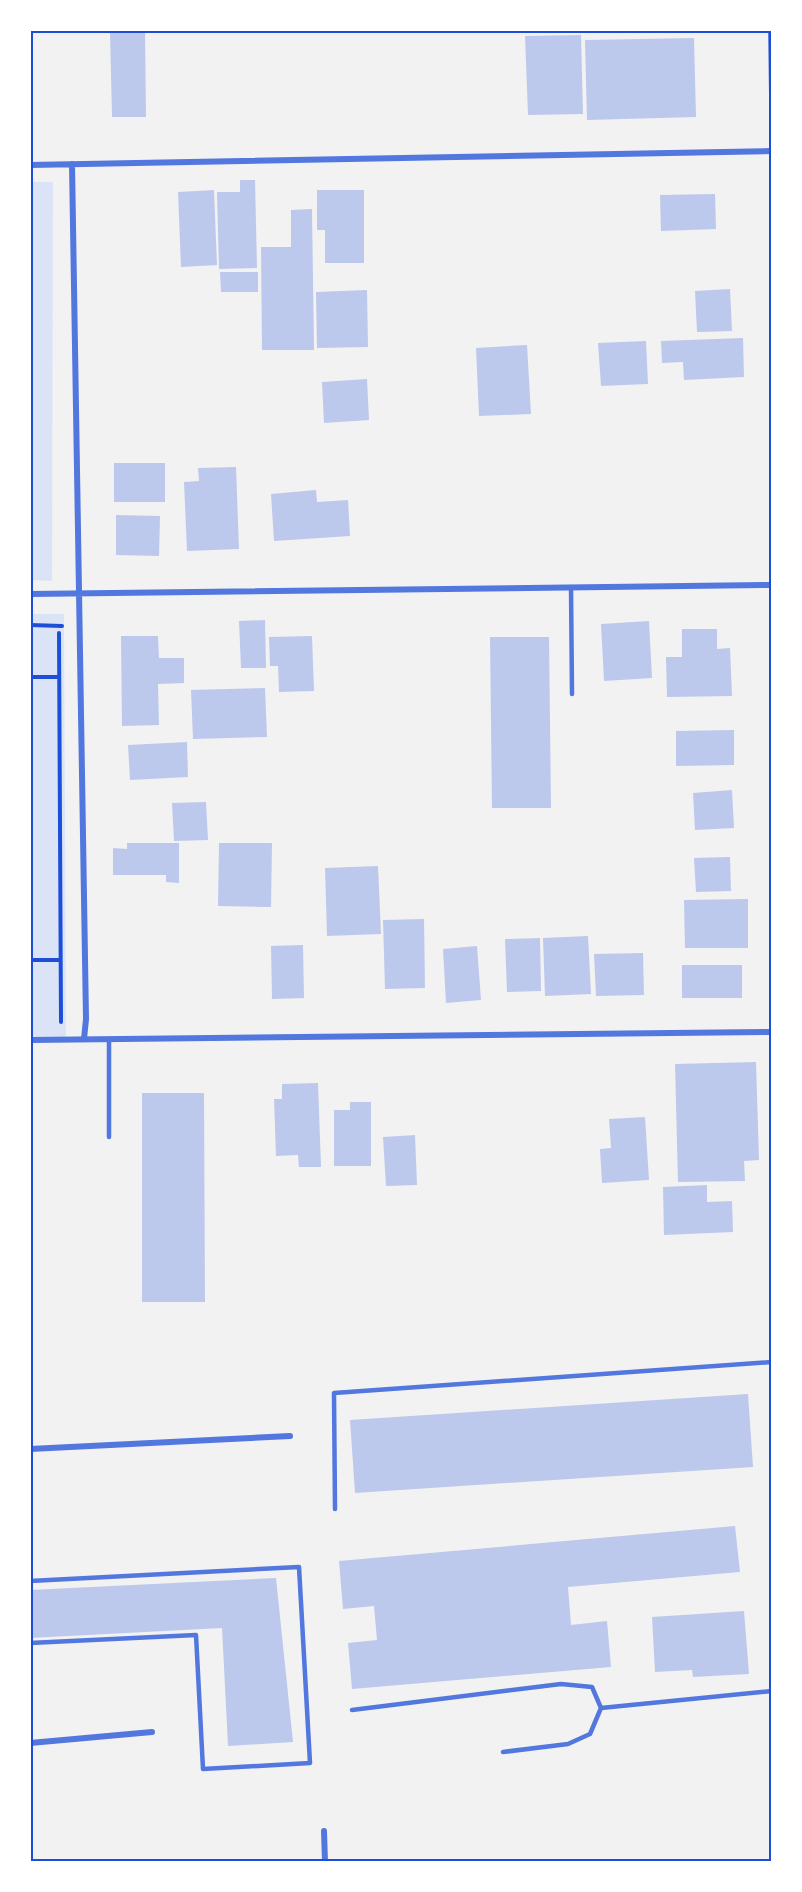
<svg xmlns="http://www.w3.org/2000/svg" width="802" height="1892" font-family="Manrope,sans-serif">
<rect width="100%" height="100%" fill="#f2f2f2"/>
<path fill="#dbe4f7" d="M30,182H53L52,581L30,580Z
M30,614H64L66,1037H30Z"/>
<path fill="#bdc9ec" d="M145,31L146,117H112L110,32Z
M581,35L583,114L528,115L525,36Z
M694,38L696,117L587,120L585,40Z
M240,180H255L257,268L219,269L217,192H240Z
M214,190L217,265L181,267L178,192Z
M317,190H364V263H325V230H317Z
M715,194L716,229L661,231L660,195Z
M312,209L314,350H262L261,247H291V210Z
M220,272H258V292H221Z
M730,289L732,331L697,332L695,291Z
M367,290L368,347L317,348L316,292Z
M743,338L744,377L684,380L683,362L662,363L661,341Z
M646,341L648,384L601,386L598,343Z
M527,345L531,414L479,416L476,348Z
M367,379L369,420L324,423L322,382Z
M114,463H165V502H114Z
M236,467L239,549L187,551L184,482L199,481L198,468Z
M316,490L317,502L348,500L350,536L274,541L271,494Z
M116,515L160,516L159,556L116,555Z
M265,620L266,668H241L239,621Z
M649,621L652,678L604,681L601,624Z
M682,629H717V649L730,648L732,696L667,697L666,657H682Z
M121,636H158L159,658H184V683L158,684L159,725L122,726Z
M312,636L314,691L279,692L278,666H270L269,637Z
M490,637H549L551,808H492Z
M265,688L267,737L193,739L191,690Z
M734,730V765L676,766V731Z
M187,742L188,777L130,780L128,745Z
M732,790L734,828L695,830L693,793Z
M206,802L208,840L174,841L172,803Z
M127,843H179V883L166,882V875H113V848L127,849Z
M219,843H272L271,907L218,906Z
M730,857L731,891L696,892L694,858Z
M378,866L381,934L327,936L325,868Z
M748,899V948H685L684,900Z
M424,919L425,988L385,989L383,920Z
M588,936L591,994L545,996L543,938Z
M540,938L541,991L507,992L505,939Z
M303,945L304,998L272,999L271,946Z
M477,946L481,1000L446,1003L443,949Z
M643,953L644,995L596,996L594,954Z
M682,965H742V998H682Z
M756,1062L759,1160L744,1161L745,1181L678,1182L675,1064Z
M318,1083L321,1167H299L298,1155L276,1156L274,1099H282V1084Z
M142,1093H204L205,1302H142Z
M350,1102H371V1166H334V1110H350Z
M645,1117L649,1180L602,1183L600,1149L611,1148L609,1119Z
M415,1135L417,1185L386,1186L383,1137Z
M707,1185V1202L732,1201L733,1232L664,1235L663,1187Z
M748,1394L753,1467L355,1493L350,1420Z
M735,1526L740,1572L568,1587L571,1625L607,1621L611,1667L352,1689L348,1643L377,1640L374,1606L343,1609L339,1561Z
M276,1578L293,1742L228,1746L222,1628L30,1638V1590Z
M744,1611L749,1674L693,1677L692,1670L655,1672L652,1617Z"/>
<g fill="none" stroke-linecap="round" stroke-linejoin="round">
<path stroke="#1d4ed8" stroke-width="4" d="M30,625L62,626
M59,633L61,1022
M30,677H59
M30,960H60"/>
<path stroke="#5277de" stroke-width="4.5" d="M571,587L572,694
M109,1039V1137
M335,1509L334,1393L772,1362
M30,1581L299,1567L310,1763L203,1769L196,1635L30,1643
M352,1710L561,1684L592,1687L601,1708
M503,1752L568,1744L590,1734L601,1708L772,1691"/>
<path stroke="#5277de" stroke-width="6" d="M771,30L772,95
M72,164L86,1019L84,1039
M30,165L772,151
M30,594L772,585
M30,1040L772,1032
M30,1449L290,1436
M30,1743L152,1732
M324,1831L325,1862"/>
</g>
<rect width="802" height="1892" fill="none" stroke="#ffffff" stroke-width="63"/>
<rect x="32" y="32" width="738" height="1828" fill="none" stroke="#1d4ed8" stroke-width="2"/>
</svg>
